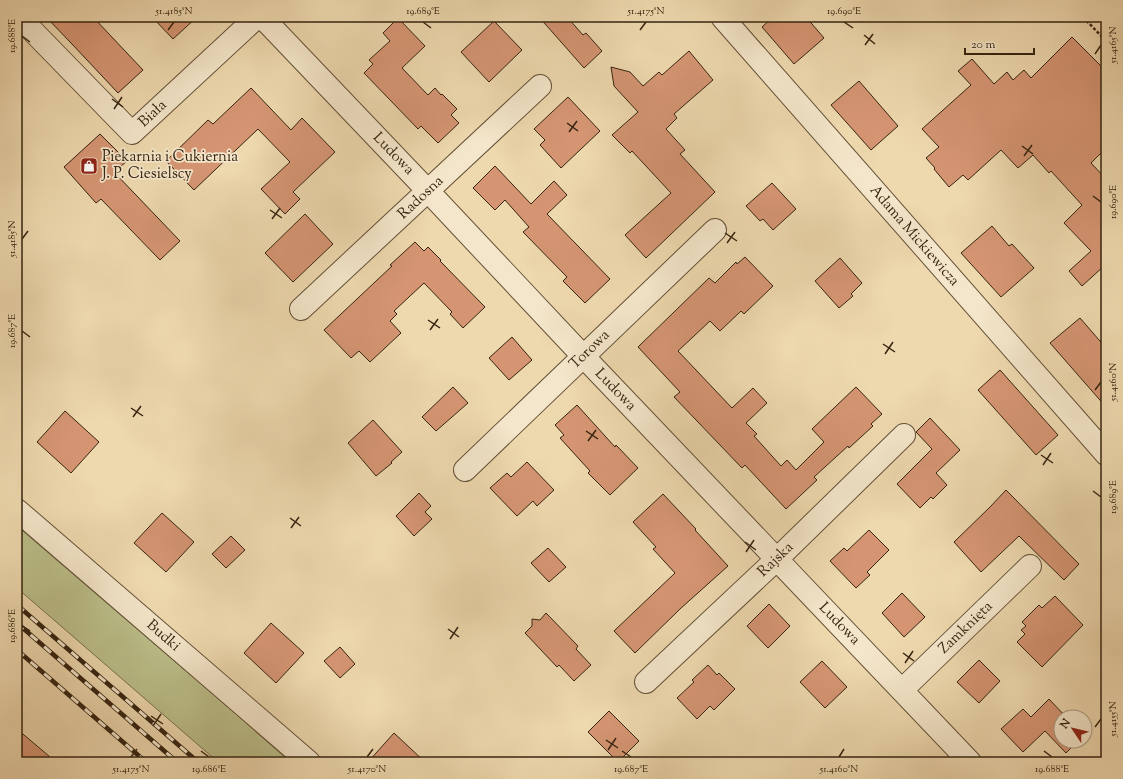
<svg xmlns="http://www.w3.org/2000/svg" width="1123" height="779" font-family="'Sorts Mill Goudy',serif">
<rect width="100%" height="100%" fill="#eed8ae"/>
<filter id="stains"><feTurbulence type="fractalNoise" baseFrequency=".005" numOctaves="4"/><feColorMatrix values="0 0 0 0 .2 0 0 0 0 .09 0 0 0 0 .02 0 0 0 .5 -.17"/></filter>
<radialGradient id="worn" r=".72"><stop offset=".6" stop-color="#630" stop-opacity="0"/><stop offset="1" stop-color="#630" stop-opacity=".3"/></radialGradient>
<path fill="#bbbe89" stroke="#78714d" d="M17,526L235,713L290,762H218L17,588Z"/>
<path fill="#d59573" stroke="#362411" d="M46,17H93L143,70L118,93L71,43Z
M152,17H197L173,39Z
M539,17H567L583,35L586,33L602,51L584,68Z
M773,17H806L824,38L794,64L762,27Z
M398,18L425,46L402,68L428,95L435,88L441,95L442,94L457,109L451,115L459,123L438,143L421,126L418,129L364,73L373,64L369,60L390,41L383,33Z
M494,21L522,50L489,82L461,52Z
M1072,37L1106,71V148L1091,163L1106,179V268L1104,266L1082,286L1069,271L1091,251L1064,223L1082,205L1051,171L1049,173L1033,155L1018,168L1001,150L968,180L963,175L949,187L934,169L935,168L926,158L939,147L922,129L971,85L958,71L972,59L994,84L1007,72L1013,80L1024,70L1031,78Z
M689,51L713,80L674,114L677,118L666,129L685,150L680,154L715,192L646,258L625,235L671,193L632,151L630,153L612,135L638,112L614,86L611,67L630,72L643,86L659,72L662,75Z
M859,81L898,126L871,150L831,105Z
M251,88L291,130L302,118L335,152L293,192L300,199L285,214L261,189L290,162L258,129L194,190L166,161L208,120L213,124Z
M568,97L600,131L561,168L540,145L545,140L534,129Z
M100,134L127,161L114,172L180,241L160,260L101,199L96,203L64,167Z
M495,166L531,204L554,181L567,195L547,214L610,279L585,303L563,281L567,277L523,232L529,227L505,200L495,210L473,188Z
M772,183L796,209L773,230L763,219L760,221L746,206Z
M305,214L333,244L293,282L265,253Z
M992,226L1009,246L1012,244L1034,268L1001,297L961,253Z
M415,242L424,251L428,247L441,260L440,261L485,307L463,328L450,314L452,312L424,283L394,311L397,314L390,321L401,333L370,362L359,351L351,358L324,330L392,266L390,265Z
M745,257L773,286L744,314L741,311L720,331L710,321L678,351L732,408L753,388L767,403L746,423L757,434L754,436L781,466L787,460L796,470L824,442L812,429L856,387L882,414L871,424L873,426L849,448L848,446L814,477L817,480L786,509L745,465L742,468L674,397L680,392L638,347L709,278L715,283L736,262L737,264Z
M840,258L862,283L851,294L853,296L839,308L815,281Z
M1080,318L1106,348V407L1050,343Z
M512,337L532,360L509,380L489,358Z
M1000,370L1058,435L1036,455L978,390Z
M453,387L468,403L436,431L422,417Z
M577,405L615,447L616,445L638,468L610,495L588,473L590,471L560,438L564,435L555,425Z
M65,411L99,442L71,473L37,442Z
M930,418L960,450L936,473L947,485L933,499L931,497L920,508L897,484L932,449L916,432Z
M373,420L402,452L391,462L392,463L376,476L348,443Z
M527,462L554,490L537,506L533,501L517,516L490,488L507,473L511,477Z
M1006,490L1079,564L1064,580L1019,536L981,572L954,542L990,507Z
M419,493L431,506L425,512L432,519L414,536L396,516Z
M663,494L696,529L695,530L728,566L680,609L635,653L614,631L675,573L653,549L656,547L633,522Z
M162,513L194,542L166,572L134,543Z
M869,530L889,550L867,572L870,575L856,588L830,561L844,548L847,551Z
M231,536L245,550L226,568L212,554Z
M548,548L566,567L549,582L531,563Z
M902,593L925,617L904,637L882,613Z
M1055,596L1083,625L1042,667L1017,642L1025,634L1021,630L1026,626L1022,622L1039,605L1042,608Z
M769,604L790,626L768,648L747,626Z
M546,613L578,646L576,649L591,665L574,681L559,665L557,667L525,633L532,626V619L540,620Z
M271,623L304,653L276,683L244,653Z
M340,647L355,664L340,678L324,661Z
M979,660L1000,681L979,703L957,682Z
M822,661L847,687L825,708L800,682Z
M708,665L717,675L719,673L735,689L714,710L710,706L697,719L677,698L694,682L692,680Z
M1049,699L1066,717H1061V741H1078L1066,753L1045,731L1023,752L1001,729L1023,709L1031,717Z
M609,711L639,741L618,762L588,732Z
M17,729L56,762H17Z
M394,733L425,762H368Z"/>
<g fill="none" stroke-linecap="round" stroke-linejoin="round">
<defs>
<path id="minor" d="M19,17L132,133L257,17
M262,17L428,191L583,356L970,762
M722,17L1106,454
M301,309L540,86
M465,470L715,230
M17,510L309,762
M646,682L777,559L904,435
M902,690L1030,566"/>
</defs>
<use href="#minor" stroke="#645138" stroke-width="24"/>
<path stroke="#362411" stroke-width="2.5" stroke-dasharray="3 2" stroke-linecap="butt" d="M1083,17L1106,41"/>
<use href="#minor" stroke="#f4e6ca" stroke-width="22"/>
<defs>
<path id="rail" d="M17,605L198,762
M17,623L177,762
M17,650L146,762"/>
</defs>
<use href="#rail" stroke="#362411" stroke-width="4.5"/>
<use href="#rail" stroke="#f4e6ca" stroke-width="3" stroke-dasharray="9" stroke-linecap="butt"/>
</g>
<path fill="none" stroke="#362411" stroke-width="1.5" d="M423,22L431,28M844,22L853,28M168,30L174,22M640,30L646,22M864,35L875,44M22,36L30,42M865,45L873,34M1095,54L1101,45M112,99L123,107M114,109L122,97M567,123L578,131M569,132L577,121M1022,146L1033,154M1024,156L1032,145M1093,196L1101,202M270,210L282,218M272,219L280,208M725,233L737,241M22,239L28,231M727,243L735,232M428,320L440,328M430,330L438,319M22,331L30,337M883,344L895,352M885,354L893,342M1095,390L1101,382M131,408L143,416M133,417L141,406M586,431L598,439M588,441L596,430M1041,455L1053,463M1043,465L1051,453M1093,491L1101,497M290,518L301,526M291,528L299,517M745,542L756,550M746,552L754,540M22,626L30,631M448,629L459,637M450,639L458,627M903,653L914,661M905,663L913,651M151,716L163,724M153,726L161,714M1095,727L1101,719M606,740L618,748M608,750L616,738M201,751L209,757M622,751L631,757M1044,751L1052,757M131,757L137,749M367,757L373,749M839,757L844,749"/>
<defs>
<symbol id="shop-square" viewBox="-11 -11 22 22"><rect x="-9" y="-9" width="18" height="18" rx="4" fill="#8f2418" stroke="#f4e6ca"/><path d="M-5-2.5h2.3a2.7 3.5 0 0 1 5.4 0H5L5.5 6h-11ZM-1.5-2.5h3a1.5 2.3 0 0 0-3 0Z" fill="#fff"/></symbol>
</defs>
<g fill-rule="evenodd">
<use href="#shop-square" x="79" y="156" width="20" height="20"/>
</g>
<g text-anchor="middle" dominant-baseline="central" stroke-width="3.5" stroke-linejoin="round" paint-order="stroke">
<g font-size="15" fill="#362411" stroke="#f4e6ca">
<text transform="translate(153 114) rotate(-43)">Biała</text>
<text transform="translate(393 154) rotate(46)">Ludowa</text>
<text transform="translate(421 198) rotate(-43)">Radosna</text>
<text transform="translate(914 236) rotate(49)">Adama Mickiewicza</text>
<text transform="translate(590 350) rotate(-44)">Torowa</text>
<text transform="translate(615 390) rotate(46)">Ludowa</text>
<text transform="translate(776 560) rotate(-44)">Rajska</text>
<text transform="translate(839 624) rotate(46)">Ludowa</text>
<text transform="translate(966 628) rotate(-44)">Zamknięta</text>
<text transform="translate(163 636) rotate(41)">Budki</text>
</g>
<g font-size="15" fill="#362411" stroke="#f4e6ca" text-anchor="start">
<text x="102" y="157">Piekarnia i Cukiernia<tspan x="102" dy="17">J. P. Ciesielscy</tspan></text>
</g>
</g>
<rect width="1123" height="779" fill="none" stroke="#eed8ae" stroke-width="44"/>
<g transform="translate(1073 729) rotate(305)"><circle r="19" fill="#f4e6ca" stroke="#a89880"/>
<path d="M0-3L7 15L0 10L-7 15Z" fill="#8f2418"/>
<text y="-6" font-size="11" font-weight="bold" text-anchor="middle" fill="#362411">N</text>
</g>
<path d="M965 48v6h69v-6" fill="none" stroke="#362411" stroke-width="2"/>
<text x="971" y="48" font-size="12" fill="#362411" stroke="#f4e6ca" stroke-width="3" paint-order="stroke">20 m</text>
<rect x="22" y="22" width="1079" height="735" fill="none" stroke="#362411" stroke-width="1.5"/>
<g font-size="10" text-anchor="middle" fill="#362411">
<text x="174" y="14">51.4185°N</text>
<text x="423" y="14">19.689°E</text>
<text x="646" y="14">51.4175°N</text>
<text x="844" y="14">19.690°E</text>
<text transform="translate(11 36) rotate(-90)" y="4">19.688°E</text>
<text transform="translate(1112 45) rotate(-90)" y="4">51.4165°N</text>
<text transform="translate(1112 202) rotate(-90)" y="4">19.690°E</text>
<text transform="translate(11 239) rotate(-90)" y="4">51.4185°N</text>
<text transform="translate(11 331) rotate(-90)" y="4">19.687°E</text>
<text transform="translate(1112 382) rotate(-90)" y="4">51.4160°N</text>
<text transform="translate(1112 497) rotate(-90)" y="4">19.689°E</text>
<text transform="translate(11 626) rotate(-90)" y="4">19.686°E</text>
<text transform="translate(1112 719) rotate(-90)" y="4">51.4155°N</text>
<text x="131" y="772">51.4175°N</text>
<text x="209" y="772">19.686°E</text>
<text x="367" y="772">51.4170°N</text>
<text x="631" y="772">19.687°E</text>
<text x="839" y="772">51.4160°N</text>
<text x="1052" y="772">19.688°E</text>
</g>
<rect width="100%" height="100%" filter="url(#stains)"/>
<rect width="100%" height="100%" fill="url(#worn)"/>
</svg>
